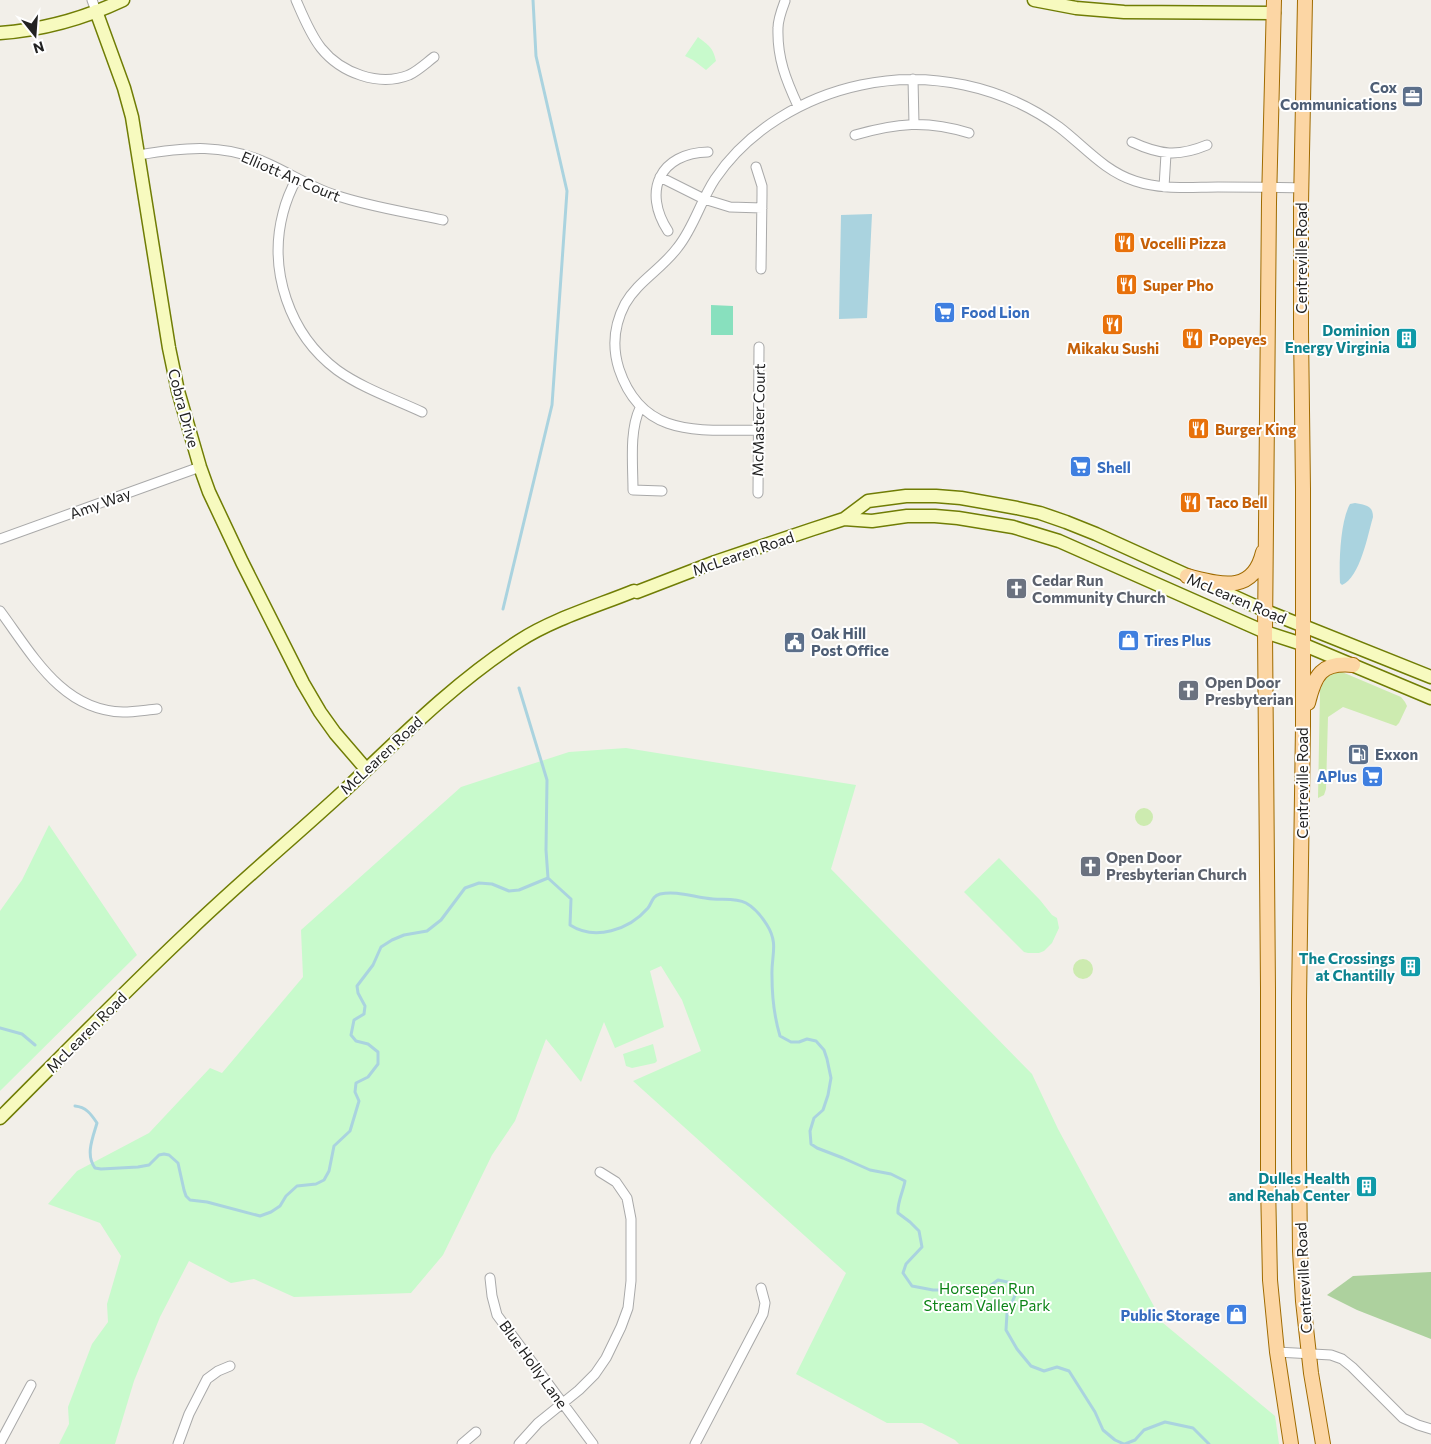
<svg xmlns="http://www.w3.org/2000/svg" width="1431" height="1444" font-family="Commissioner,sans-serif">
<rect width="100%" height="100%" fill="#f2efe9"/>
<path fill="#cdebb0" d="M1336,672H1342L1401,697L1405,702L1407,706L1399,723L1396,726L1343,707L1328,717L1326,789L1324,795L1318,798L1320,690L1326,678Z
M1135 817a9 9 0 1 1 18 0a9 9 0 1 1-18 0Z
M1073 969a10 10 0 1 1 20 0a10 10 0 1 1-20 0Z"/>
<path fill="#add19e" d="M1431,1272V1339L1357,1310L1327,1295L1353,1276Z"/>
<path fill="#c8facc" d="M698,37C708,45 713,47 716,61L706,70L693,60L685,56Z
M626,748L856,785L831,869L1032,1074L1058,1129L1163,1323L1275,1416L1279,1444H959L955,1440L922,1423H887L796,1374L846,1273L633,1081L701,1051L682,1000L661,966L650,971L664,1027L615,1048L604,1022L581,1082L546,1039L515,1121L492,1155L443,1255L411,1293L294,1297L254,1279L231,1283L189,1261L160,1317L134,1381L115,1444H59L69,1424L68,1407L92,1344L108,1322L107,1304L121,1256L100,1223L48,1204L77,1171L149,1133L210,1068L222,1073L303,977L301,930L461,787L569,752Z
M49,825L137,955L0,1091V911L22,880Z
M999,858L1040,900L1052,915L1057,918L1059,928L1052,943L1044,951L1039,953H1028L1024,952L964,892Z
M653,1044L657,1061L655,1063L632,1068L626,1066L623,1054Z"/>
<path fill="#88e0be" d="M711,305L733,306V335H711Z"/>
<path fill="#aad3df" d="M872,214L867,318L839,319L841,215Z
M1355,503C1365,505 1373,505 1373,517C1368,534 1360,578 1342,585L1340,583C1339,563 1340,522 1350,504Z"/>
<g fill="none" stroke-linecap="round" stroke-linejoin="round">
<path stroke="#aad3df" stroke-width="3" d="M503,609L552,405L567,191L536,56L533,0
M519,688L547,780L546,850L548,878
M0,1028L22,1034L35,1045
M75,1106C86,1107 91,1114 97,1123C93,1137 85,1155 95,1168L101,1169L138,1167L149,1165L159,1155L164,1154L169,1155L178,1163L184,1190L186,1196L190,1200L207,1202L260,1216L271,1212L280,1206L286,1196L297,1186L316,1184L324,1180L329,1171L334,1146L350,1131L359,1101L355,1092L356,1083L368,1077L378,1064V1052L368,1044L356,1041L351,1035L354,1020L364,1014L365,1006L358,993L357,986L373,965L381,947L392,940L404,935L427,931L441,920L465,888L479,883L492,884L509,891L519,890L548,878L571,899L570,925C595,941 629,930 648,908C652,903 652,896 660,894C677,890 696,898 713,899C724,900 736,898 746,903C755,908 762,917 767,925C779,944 771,956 772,976C772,997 774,1016 780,1036L791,1042H799L807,1039L816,1041L824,1050L827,1059L831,1078L828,1095L823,1110L814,1118L810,1131L811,1144L817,1148L843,1158L870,1170L891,1174L905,1181C903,1192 897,1203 898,1213L910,1222L919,1231L922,1247L906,1264L903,1273L912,1286L933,1290H948L956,1286L981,1290L990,1286L998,1280L1012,1283L1017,1291L1007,1313L1006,1330L1017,1349L1031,1366L1044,1371L1057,1367L1069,1371L1095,1412L1103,1430L1115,1440L1124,1444
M1125,1444L1135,1440L1144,1430L1165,1422L1193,1428L1209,1444"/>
<defs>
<path id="street" d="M92,0L96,11
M296,0C303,16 310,34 321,48C341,73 379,87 409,75C419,70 426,63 434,57
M785,1C782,9 778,19 778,28C777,58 786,80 798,106
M913,79L914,124
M855,135C897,123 926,120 969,133
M1132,142C1160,155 1178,157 1207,145
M139,155C185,147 225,143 269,164C291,174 312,188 335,195C370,207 407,212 443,220
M756,167L762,186V195L761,269
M660,177L704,199L730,207L762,208
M297,178C291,189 286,201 283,213C268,270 289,334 337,370C362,388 394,399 422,412
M1164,187L1166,154
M668,231C642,191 660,153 708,152
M640,408C629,431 633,465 633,490L662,491
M758,430C698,430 642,438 619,369C612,347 614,325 625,304C638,281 662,269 678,247C694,227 701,200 715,179C748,130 804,97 861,85C929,70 1003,86 1059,127C1084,146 1104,171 1135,181C1162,190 1190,187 1218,187C1246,187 1273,187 1301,188
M758,493L759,347
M0,539L200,467
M0,611C32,654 62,711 123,712C134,712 146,710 157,709
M490,1278L492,1296L497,1315L593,1444
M1277,1352L1331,1355L1342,1359L1352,1367L1403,1418L1418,1425L1431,1429
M0,1443L31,1385
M178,1444L189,1414L207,1379L218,1371L230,1366
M462,1444L476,1432
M519,1444L538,1423L579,1390L595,1374L606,1358L621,1327L628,1308L631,1281V1219L627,1198L616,1182L600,1172
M695,1444L763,1314L765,1303L761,1288"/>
<path id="secondary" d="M1034,0L1076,8L1124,12L1274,13
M96,11L124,88L132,117L169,348L178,391L200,467L209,492L242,562L303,683L320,712L335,733L366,769
M0,33C41,30 85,18 123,0
M844,519L868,501L906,496H936L961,498L1017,508L1040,513L1066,522L1096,534L1266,611L1431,677
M0,1118C63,1055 125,991 190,930C240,882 294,837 345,790C401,737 454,683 519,641C553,619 597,606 634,591L637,592L715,562L813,529L844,519L872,521L907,516H935L958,518L1013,527L1059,541L1265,632L1302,644L1431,698"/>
<path id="primary" d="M1274,0L1269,202L1265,632L1268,988V1183L1270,1280L1277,1352L1291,1444
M1305,0L1301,204V331L1303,488V726L1299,1001V1155L1300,1251L1303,1301L1311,1373L1323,1444
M1187,576C1220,584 1253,595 1263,552
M1308,703C1315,675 1321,662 1353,665"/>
</defs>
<use href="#street" stroke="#a9a9a9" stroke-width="11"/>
<use href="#secondary" stroke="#707d05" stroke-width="15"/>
<use href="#primary" stroke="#a06b00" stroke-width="16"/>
<use href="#street" stroke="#fff" stroke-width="9"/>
<use href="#secondary" stroke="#f7fabf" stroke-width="12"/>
<use href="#primary" stroke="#fcd6a4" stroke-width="14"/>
</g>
<defs>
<symbol id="office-square" viewBox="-11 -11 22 22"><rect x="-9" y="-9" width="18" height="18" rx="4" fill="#5c6f8a" stroke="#fff"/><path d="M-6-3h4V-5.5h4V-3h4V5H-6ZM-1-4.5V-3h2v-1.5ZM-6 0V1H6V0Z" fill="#fff"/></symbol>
<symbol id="restaurant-square" viewBox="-11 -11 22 22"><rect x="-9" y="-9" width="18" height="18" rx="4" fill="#e8710a" stroke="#fff"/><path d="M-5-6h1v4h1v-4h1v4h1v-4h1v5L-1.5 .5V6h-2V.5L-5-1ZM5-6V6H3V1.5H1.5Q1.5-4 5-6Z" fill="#fff"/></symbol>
<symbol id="supermarket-square" viewBox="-11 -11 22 22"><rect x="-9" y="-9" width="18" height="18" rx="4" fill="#3f7fe0" stroke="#fff"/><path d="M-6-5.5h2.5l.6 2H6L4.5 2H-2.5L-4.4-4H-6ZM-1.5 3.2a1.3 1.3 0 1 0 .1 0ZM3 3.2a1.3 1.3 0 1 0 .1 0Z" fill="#fff"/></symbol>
<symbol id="building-square" viewBox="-11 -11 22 22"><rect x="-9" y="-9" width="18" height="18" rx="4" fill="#0f9aa8" stroke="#fff"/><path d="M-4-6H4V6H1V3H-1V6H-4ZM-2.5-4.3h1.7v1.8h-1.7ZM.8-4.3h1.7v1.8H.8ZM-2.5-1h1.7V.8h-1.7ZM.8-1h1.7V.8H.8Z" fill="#fff"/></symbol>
<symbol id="church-square" viewBox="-11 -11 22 22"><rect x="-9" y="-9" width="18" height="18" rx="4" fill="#6b7280" stroke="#fff"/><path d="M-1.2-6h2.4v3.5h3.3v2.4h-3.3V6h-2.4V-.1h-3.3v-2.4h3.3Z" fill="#fff"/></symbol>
<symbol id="shop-square" viewBox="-11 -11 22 22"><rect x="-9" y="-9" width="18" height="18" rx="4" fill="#3f7fe0" stroke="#fff"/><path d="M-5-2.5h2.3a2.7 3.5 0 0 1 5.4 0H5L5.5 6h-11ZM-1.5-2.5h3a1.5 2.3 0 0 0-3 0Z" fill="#fff"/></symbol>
<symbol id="civic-square" viewBox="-11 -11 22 22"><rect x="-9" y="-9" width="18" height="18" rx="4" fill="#5c6f8a" stroke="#fff"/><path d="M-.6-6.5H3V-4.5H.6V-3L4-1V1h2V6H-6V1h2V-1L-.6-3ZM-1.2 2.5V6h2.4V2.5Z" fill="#fff"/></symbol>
<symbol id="fuel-square" viewBox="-11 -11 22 22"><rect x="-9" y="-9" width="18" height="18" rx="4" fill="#5c6f8a" stroke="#fff"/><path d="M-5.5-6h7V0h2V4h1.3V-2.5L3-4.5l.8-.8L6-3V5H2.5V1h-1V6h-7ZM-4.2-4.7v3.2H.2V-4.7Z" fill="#fff"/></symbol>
</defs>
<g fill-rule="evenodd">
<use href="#office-square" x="1400" y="84" width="25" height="25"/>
<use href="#restaurant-square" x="1112" y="230" width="25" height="25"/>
<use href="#restaurant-square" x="1114" y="272" width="25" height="25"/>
<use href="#supermarket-square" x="932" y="300" width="25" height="25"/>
<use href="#restaurant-square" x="1100" y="312" width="25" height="25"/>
<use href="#restaurant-square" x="1180" y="326" width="25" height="25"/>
<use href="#building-square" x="1394" y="326" width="25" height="25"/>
<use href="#restaurant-square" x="1186" y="416" width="25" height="25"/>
<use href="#supermarket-square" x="1068" y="454" width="25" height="25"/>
<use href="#restaurant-square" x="1178" y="490" width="25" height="25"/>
<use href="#church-square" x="1004" y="576" width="25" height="25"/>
<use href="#shop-square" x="1116" y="628" width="25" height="25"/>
<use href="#civic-square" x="782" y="630" width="25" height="25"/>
<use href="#church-square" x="1176" y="678" width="25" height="25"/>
<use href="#fuel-square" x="1346" y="742" width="25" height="25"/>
<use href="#supermarket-square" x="1360" y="764" width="25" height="25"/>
<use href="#church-square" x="1078" y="854" width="25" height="25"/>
<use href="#building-square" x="1398" y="954" width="25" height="25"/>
<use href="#building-square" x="1354" y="1174" width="25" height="25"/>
<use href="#shop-square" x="1224" y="1302" width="25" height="25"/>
</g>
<g text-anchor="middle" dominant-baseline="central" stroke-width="4" stroke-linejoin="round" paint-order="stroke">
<g font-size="15" font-weight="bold" fill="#4e5e75" stroke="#fff" text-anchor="start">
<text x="1397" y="87" text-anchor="end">Cox<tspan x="1397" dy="17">Communications</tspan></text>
<text x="811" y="633">Oak Hill<tspan x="811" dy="17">Post Office</tspan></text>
<text x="1375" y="754">Exxon</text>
</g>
<g font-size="15" fill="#222" stroke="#fff">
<text transform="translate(291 176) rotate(23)">Elliott An Court</text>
<text transform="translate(1301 258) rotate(-90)">Centreville Road</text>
<text transform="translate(184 408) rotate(75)">Cobra Drive</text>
<text transform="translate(758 420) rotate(-89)">McMaster Court</text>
<text transform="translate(100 503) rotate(-20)">Amy Way</text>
<text transform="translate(743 553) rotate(-19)">McLearen Road</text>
<text transform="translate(1237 598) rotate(23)">McLearen Road</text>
<text transform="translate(381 755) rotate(-43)">McLearen Road</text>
<text transform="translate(1302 783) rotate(-90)">Centreville Road</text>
<text transform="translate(86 1032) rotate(-45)">McLearen Road</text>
<text transform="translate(1303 1278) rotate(-93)">Centreville Road</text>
<text transform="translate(534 1364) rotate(54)">Blue Holly Lane</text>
</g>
<g font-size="15" font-weight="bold" fill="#c56008" stroke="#fff" text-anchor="start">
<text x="1140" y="243">Vocelli Pizza</text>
<text x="1143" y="285">Super Pho</text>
<text x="1209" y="339">Popeyes</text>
<text x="1113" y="348" text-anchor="middle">Mikaku Sushi</text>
<text x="1215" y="429">Burger King</text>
<text x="1206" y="502">Taco Bell</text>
</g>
<g font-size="15" font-weight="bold" fill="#366cbe" stroke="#fff" text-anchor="start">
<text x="961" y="312">Food Lion</text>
<text x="1097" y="467">Shell</text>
<text x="1144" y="640">Tires Plus</text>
<text x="1357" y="776" text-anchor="end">APlus</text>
<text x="1220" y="1315" text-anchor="end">Public Storage</text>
</g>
<g font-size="15" font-weight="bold" fill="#0d838f" stroke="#fff" text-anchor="end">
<text x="1390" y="330">Dominion<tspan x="1390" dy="17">Energy Virginia</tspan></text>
<text x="1395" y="958">The Crossings<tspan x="1395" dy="17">at Chantilly</tspan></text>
<text x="1350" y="1178">Dulles Health<tspan x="1350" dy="17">and Rehab Center</tspan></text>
</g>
<g font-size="15" font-weight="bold" fill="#5b616d" stroke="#fff" text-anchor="start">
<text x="1032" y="580">Cedar Run<tspan x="1032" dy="17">Community Church</tspan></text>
<text x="1205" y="682">Open Door<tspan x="1205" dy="17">Presbyterian</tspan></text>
<text x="1106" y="857">Open Door<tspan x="1106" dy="17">Presbyterian Church</tspan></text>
</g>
<g font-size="15" fill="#0c8416" stroke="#fff">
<text x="987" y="1288">Horsepen Run<tspan x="987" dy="17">Stream Valley Park</tspan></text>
</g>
</g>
<g transform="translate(35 35) rotate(163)" stroke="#ffffff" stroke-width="4" paint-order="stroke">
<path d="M0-4L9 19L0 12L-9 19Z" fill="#222222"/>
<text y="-8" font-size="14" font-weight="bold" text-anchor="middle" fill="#222222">N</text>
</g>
</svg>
